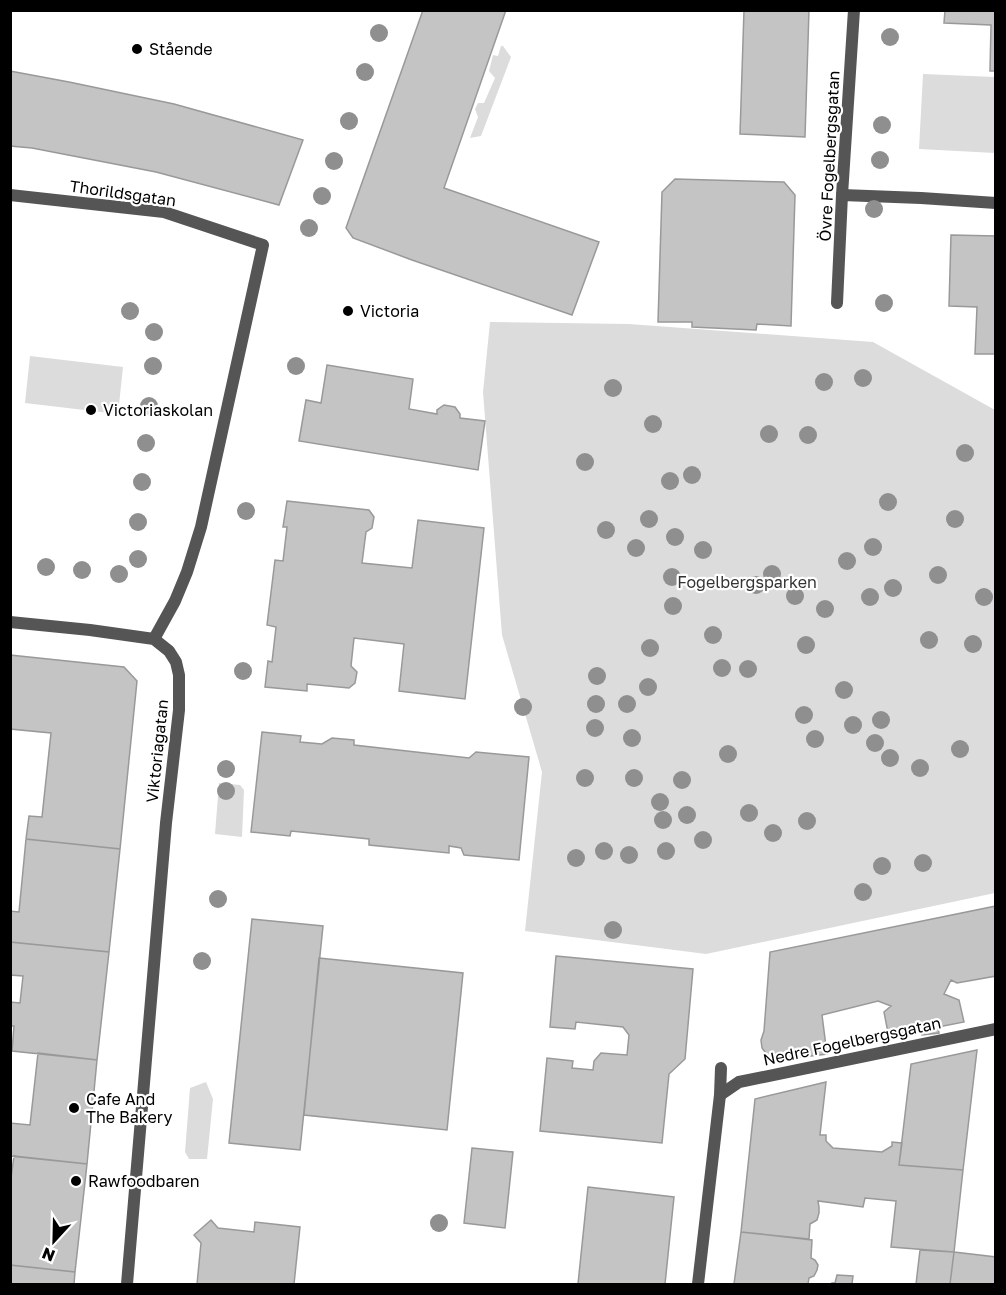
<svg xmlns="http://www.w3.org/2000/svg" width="1006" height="1295" font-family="'Golos Text',sans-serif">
<rect width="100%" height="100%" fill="#fff"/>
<path fill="#dcdcdc" d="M501,46H503L511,57L481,136L470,138L478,117L475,109L478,103H484L495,78L489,71L493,55L498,56Z
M923,74L995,77V153L919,149Z
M490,322L629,324L873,342L995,410V893L706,954L525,931L542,772L502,635L483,392Z
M30,356L123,367L118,414L25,403Z
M219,783L240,785L244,790L242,837L215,834Z
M206,1082L213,1099L207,1159H189L185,1152L190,1088Z"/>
<path fill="#c4c4c4" stroke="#999" stroke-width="1.5" d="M423,10H506L444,188L599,242L572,315L412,260L353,238L346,228Z
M744,10H809L805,137L740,134Z
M945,10H996V71H990L991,25L944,23Z
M10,71L69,82L174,104L303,140L279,205L156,172L32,148L10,146Z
M675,179L784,182L795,195L791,326L757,324L756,330L692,327V322H658L662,192Z
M951,235L996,236V354H975L977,307L949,306Z
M327,365L413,379L409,409L437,414V410L444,405L455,407L460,414V418L485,421L478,470L299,441L306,400L321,403Z
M287,501L369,510L374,517L372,528L366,532L362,563L412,568L418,520L484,528L465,699L399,691L404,644L354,638L351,666L357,672L355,683L349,688L307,684V691L265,687L268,661L272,662L276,627L267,625L275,560L283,561L287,527H283Z
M10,655L124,667L137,681L120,849L26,839L29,816L42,817L51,733L10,729Z
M262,732L301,736L300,742L322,744L332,738L354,740V745L469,758L476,752L529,757L519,860L464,855L461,848L449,846V853L369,845V839L291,831L290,836L251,832Z
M26,839L120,849L109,952L10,942V911L19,912Z
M996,906V976L957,983L951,980L944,994L959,1000L964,1022L938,1027L939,1033L922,1035L921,1030L889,1038L884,1012L891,1006L878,1001L822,1015L827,1054L786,1059H774L768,1056L762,1048L761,1040L764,1031L770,952Z
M252,919L323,926L300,1150L229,1143Z
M10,942L109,952L97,1060L12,1051L14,1026H10V1002L20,1003L23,976L10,975Z
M556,956L693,969L685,1059L669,1074L662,1143L540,1131L547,1058L573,1061L572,1068L593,1070L594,1061L601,1053L627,1055L629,1035L623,1027L576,1022L575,1029L550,1027Z
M319,958L463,973L447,1130L304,1115Z
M977,1050L963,1170L899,1165L911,1064Z
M38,1053L97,1060L87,1164L10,1156V1123L30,1125Z
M826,1082L820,1135H826V1141L833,1148L882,1152L892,1146V1142L902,1143L899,1165L963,1170L954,1252L891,1247L896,1201L865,1198L863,1207L818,1201L819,1207V1213L817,1220L810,1224L809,1239L741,1232L755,1099Z
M472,1148L513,1152L505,1228L464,1223Z
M14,1156L87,1164L75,1272L10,1265V1185Z
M588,1187L674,1197L665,1284H578Z
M211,1220L218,1228L254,1232L255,1222L300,1227L294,1284H197L201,1243L194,1235Z
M741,1232L812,1240L811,1258L815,1260L818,1265L817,1270L814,1276L809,1278L808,1284H734Z
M920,1250L954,1252L950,1284H916Z
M954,1252L996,1257V1284H950Z
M10,1265L75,1272L74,1284H10Z
M837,1275L853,1276L852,1284H832V1283H835Z"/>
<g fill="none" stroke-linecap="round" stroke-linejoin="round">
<path stroke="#555" stroke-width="12" d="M842,195L921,198L996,203
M720,1095L739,1082L996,1029"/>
<path stroke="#555" stroke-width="12" d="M10,195L164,212L263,245L201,527L187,572L175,601L154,639
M837,303L842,195L854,10
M698,1284L720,1095L721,1068"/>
<path stroke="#555" stroke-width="12" d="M10,622L90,630L154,639L169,651L176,662L179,675V710L166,823L127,1284"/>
</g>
<g fill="#8f8f8f">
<circle cx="379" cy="33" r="9"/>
<circle cx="890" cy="37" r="9"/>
<circle cx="365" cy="72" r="9"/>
<circle cx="349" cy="121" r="9"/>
<circle cx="882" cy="125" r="9"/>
<circle cx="880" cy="160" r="9"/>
<circle cx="334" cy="161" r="9"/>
<circle cx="322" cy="196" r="9"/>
<circle cx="874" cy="209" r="9"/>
<circle cx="309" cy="228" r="9"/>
<circle cx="884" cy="303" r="9"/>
<circle cx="130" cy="311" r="9"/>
<circle cx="154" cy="332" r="9"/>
<circle cx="153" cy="366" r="9"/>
<circle cx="296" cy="366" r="9"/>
<circle cx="863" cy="378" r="9"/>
<circle cx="824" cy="382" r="9"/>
<circle cx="613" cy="388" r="9"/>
<circle cx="149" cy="406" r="9"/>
<circle cx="653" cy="424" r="9"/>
<circle cx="769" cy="434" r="9"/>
<circle cx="808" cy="435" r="9"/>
<circle cx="146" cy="443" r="9"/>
<circle cx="965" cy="453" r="9"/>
<circle cx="585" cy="462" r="9"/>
<circle cx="692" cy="475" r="9"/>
<circle cx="670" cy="481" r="9"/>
<circle cx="142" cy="482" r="9"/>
<circle cx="888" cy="502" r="9"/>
<circle cx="246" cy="511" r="9"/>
<circle cx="649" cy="519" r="9"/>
<circle cx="955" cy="519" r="9"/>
<circle cx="138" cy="522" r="9"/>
<circle cx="606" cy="530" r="9"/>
<circle cx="675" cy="537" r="9"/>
<circle cx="873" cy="547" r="9"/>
<circle cx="636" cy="548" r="9"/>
<circle cx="703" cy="550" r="9"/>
<circle cx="138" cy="559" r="9"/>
<circle cx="847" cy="561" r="9"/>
<circle cx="46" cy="567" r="9"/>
<circle cx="82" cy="570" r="9"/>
<circle cx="119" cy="574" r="9"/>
<circle cx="772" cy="574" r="9"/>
<circle cx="938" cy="575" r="9"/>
<circle cx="672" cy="577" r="9"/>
<circle cx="756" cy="585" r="9"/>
<circle cx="893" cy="588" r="9"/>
<circle cx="795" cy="596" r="9"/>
<circle cx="870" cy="597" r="9"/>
<circle cx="984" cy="597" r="9"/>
<circle cx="673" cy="606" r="9"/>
<circle cx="825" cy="609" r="9"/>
<circle cx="713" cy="635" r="9"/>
<circle cx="929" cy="640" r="9"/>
<circle cx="973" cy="644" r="9"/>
<circle cx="806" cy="645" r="9"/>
<circle cx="650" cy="648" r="9"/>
<circle cx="722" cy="668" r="9"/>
<circle cx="748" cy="669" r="9"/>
<circle cx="243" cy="671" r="9"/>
<circle cx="597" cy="676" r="9"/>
<circle cx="648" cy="687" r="9"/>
<circle cx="844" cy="690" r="9"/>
<circle cx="596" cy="704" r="9"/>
<circle cx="627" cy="704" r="9"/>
<circle cx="523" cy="707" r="9"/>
<circle cx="804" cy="715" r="9"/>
<circle cx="881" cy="720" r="9"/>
<circle cx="853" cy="725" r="9"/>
<circle cx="595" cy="728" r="9"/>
<circle cx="632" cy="738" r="9"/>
<circle cx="815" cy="739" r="9"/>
<circle cx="875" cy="743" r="9"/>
<circle cx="960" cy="749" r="9"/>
<circle cx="728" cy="754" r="9"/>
<circle cx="890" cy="758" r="9"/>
<circle cx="920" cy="768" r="9"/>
<circle cx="226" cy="769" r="9"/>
<circle cx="585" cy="778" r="9"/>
<circle cx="634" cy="778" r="9"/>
<circle cx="682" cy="780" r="9"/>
<circle cx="226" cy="791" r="9"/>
<circle cx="660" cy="802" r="9"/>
<circle cx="749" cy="813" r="9"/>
<circle cx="687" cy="815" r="9"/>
<circle cx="663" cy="820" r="9"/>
<circle cx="807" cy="821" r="9"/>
<circle cx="773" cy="833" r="9"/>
<circle cx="703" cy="840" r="9"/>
<circle cx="604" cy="851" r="9"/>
<circle cx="666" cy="851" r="9"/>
<circle cx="629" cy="855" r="9"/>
<circle cx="576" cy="858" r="9"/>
<circle cx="923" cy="863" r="9"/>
<circle cx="882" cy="866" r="9"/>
<circle cx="863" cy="892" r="9"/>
<circle cx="218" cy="899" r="9"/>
<circle cx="613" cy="930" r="9"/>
<circle cx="202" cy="961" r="9"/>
<circle cx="439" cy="1223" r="9"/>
</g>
<g fill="#000" stroke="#fff" stroke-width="2">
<circle cx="137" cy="49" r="6"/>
<circle cx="348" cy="311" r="6"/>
<circle cx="91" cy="410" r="6"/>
<circle cx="74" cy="1108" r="6"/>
<circle cx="76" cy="1181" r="6"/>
</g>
<g text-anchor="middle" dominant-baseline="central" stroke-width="4.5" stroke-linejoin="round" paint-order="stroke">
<g font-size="16" fill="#000" stroke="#fff" text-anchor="start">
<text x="149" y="49">Stående</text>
<text x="360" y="311">Victoria</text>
<text x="103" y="410">Victoriaskolan</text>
<text x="86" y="1099">Cafe And<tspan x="86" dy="18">The Bakery</tspan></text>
<text x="88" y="1181">Rawfoodbaren</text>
</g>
<g font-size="16" fill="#000" stroke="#fff">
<text transform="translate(829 156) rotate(-87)">Övre Fogelbergsgatan</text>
<text transform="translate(123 193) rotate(8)">Thorildsgatan</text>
<text transform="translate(157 751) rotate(-84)">Viktoriagatan</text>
<text transform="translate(852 1041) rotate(-12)">Nedre Fogelbergsgatan</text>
</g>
<g font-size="16" fill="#333" stroke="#fff">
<text x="747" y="582">Fogelbergsparken</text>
</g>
</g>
<rect width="1006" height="1295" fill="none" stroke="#000000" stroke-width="24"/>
<g transform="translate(54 1241) rotate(202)" stroke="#ffffff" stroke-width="4.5" paint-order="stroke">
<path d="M0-4.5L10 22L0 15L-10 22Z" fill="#000000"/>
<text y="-9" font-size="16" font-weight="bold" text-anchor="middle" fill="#000000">N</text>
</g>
</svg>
